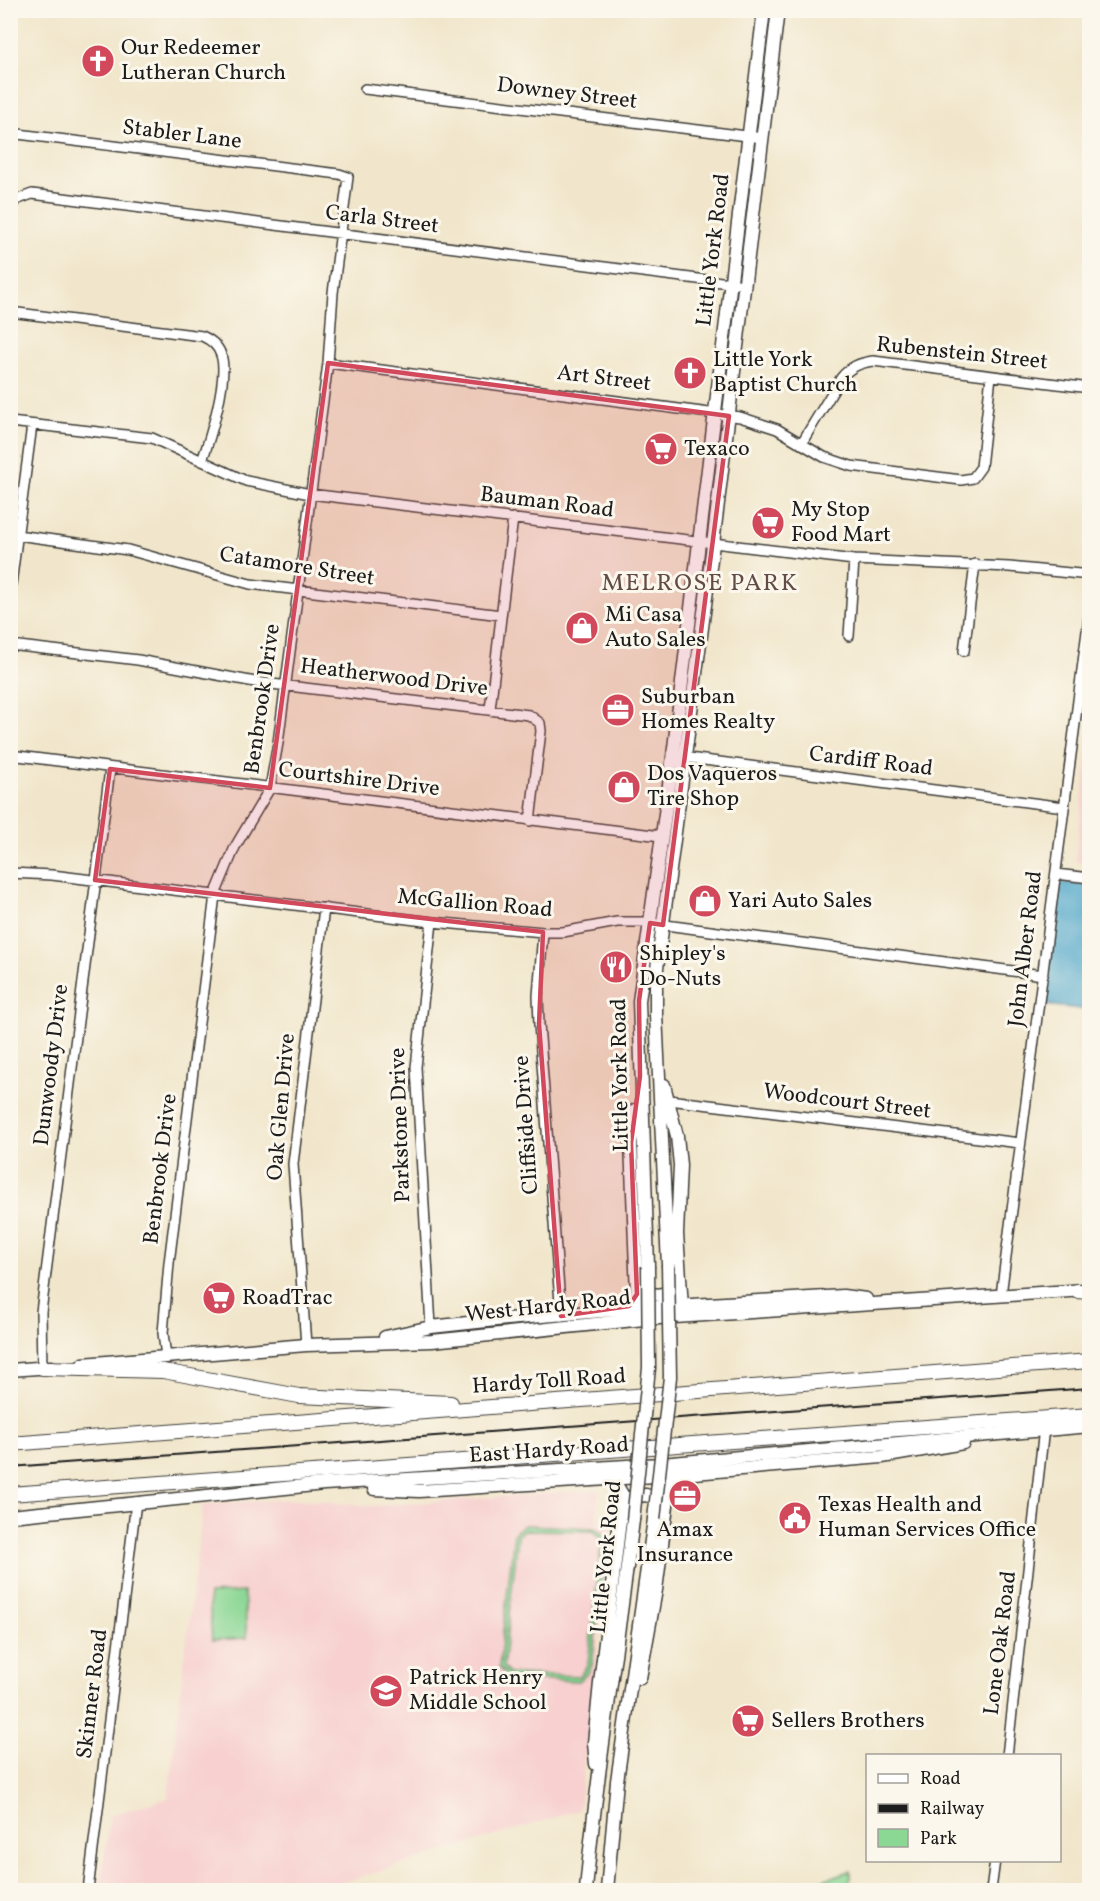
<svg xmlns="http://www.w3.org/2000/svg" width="1100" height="1901" font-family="Vollkorn,serif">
<rect width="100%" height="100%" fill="#fbf7ec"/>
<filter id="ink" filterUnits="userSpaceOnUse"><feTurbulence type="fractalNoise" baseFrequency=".0167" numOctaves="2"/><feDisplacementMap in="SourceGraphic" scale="12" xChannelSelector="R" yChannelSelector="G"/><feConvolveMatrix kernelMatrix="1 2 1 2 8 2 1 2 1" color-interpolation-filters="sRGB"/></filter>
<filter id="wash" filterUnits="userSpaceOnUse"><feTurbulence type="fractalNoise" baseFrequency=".008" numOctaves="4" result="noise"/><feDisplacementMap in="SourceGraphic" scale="24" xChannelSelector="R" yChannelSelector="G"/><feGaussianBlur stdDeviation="1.35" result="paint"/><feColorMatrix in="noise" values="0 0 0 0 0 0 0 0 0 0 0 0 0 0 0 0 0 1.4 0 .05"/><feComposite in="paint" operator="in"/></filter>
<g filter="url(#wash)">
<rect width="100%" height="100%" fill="#f1e6cb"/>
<path fill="#f7d0cf" d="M1089,746L1090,863H1089L1075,861Z
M598,1490L597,1524L611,1526L579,1810L317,1890H100L110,1815L168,1798L203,1504L298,1499L372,1506Z"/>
<path fill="#8bd794" stroke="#547a58" stroke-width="1.5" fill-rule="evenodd" d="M525,1525L593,1528L602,1532L606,1538L592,1665L588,1673L578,1681L508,1678L499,1668L514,1535L517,1530ZM523,1530L593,1531L602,1539L588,1664L580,1676L509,1674L503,1667L518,1536Z
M244,1592L247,1638L212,1640L209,1594Z
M850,1871V1890H791Z"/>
<path fill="#4ba4c9" stroke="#346072" stroke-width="1.5" d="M1060,882L1089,885V1010L1045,1005Z"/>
</g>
<g filter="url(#ink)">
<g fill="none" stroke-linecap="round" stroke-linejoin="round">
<defs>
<path id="minor" d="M365,89L763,138
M10,133L339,174L348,177L333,293L328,363L278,743L270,788L235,847L215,895L169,1263L163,1333L166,1357
M10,209L16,200L32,194L737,284
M10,312L202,336C211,340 218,345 221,355C229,378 210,438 202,461
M328,363L740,417L777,429L824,457L851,466L961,480L973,478L981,467L991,376
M10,422L152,438L246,481L310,494L854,560L1009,567L1090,575
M801,444L841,378C850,367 859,363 873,361L1090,388
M17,535L128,550L250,584L501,615
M10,592L32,425
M849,636L854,560
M10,645L138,660L255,682L529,715L540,723L541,731L530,821
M964,651L975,564
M490,709L513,518
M10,755L661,836
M681,757L1064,807
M10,873L52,875L432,922L543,932H563L617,922H643L1043,975
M1056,874L1090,878
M543,932L538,996L539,1024L561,1316
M669,1100L1020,1143
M1001,1295L1090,608
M431,1327L416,1067L432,922
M306,1345L293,1164L324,908
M42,1368L41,1312L110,769
M1007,1756L1044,1428
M88,1890L136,1502
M991,1890L995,1860"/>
<path id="major" d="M664,1085L677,1136L680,1165L677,1234L682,1307
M668,1265L656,1014V976L712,552L778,10
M648,1266L639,1001L673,756L764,10
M641,1289L643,1293L660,1295L673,1289L674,1285
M625,1309L635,1301L637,1294L631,1143L635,1110
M385,1337L431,1327L496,1320L625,1309L843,1296L866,1299
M83,1364L306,1345L432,1341L644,1319L1085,1290
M10,1370L51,1367
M374,1489L419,1491L671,1475L882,1457L963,1443
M628,1501L631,1497L646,1495L664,1501
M10,1516L324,1484L661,1464L1090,1426
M640,1678L656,1590L671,1475
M596,1764L594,1743L600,1683L623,1496L613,1479
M586,1890C597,1767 618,1644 633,1520
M607,1890L617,1781L654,1519"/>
<path id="highway" d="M1077,1291L1090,1292
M42,1368L163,1371L299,1396L451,1403
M10,1444L1090,1361
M10,1494L1090,1415"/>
</defs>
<use href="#minor" stroke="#3c3a36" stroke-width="12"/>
<use href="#major" stroke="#3c3a36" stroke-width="15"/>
<use href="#highway" stroke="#3c3a36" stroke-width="16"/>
<use href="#minor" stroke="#fff" stroke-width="9"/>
<use href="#major" stroke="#fff" stroke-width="12"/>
<use href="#highway" stroke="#fff" stroke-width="14"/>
<path stroke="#1c1c1c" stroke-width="2" d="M10,1467L1090,1388"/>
<defs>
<path id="major-bridge" d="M654,1519L670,1377L668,1265
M633,1520L649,1368L648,1266"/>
</defs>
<use href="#major-bridge" stroke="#3c3a36" stroke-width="15" stroke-linecap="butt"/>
<use href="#major-bridge" stroke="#fff" stroke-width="12"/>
</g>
</g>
<path fill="#d1495b" fill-opacity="0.2" stroke="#d1495b" stroke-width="4.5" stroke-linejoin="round" d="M328,363L729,416L663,925L650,923L639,1001L640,1076L631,1143L637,1294L629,1306L561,1316L539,1024L543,932L95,880L110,769L270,788Z"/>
<defs>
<symbol id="church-disc" viewBox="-11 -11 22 22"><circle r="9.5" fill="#d1495b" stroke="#fbf7ec"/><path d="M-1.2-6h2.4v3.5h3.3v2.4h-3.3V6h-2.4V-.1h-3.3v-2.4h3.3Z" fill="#fff"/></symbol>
<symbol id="supermarket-disc" viewBox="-11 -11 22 22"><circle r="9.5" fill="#d1495b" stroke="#fbf7ec"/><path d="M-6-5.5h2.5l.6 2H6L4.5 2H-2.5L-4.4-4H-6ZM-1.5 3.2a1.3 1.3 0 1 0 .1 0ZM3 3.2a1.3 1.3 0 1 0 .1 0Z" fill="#fff"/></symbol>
<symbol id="shop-disc" viewBox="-11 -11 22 22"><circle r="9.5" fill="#d1495b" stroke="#fbf7ec"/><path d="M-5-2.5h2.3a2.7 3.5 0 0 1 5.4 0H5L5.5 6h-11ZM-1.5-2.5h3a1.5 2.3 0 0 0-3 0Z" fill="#fff"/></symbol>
<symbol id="office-disc" viewBox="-11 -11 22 22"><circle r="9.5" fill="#d1495b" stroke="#fbf7ec"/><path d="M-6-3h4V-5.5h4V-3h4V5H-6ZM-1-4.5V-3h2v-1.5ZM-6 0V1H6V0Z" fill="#fff"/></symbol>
<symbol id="restaurant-disc" viewBox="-11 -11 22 22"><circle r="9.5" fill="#d1495b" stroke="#fbf7ec"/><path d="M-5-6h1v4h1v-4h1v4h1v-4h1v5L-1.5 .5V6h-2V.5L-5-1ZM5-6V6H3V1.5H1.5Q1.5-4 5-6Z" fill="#fff"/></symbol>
<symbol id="civic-disc" viewBox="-11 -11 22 22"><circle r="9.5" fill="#d1495b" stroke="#fbf7ec"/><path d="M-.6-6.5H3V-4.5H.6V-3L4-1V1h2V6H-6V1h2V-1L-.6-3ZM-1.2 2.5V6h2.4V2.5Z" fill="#fff"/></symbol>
<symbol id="school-disc" viewBox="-11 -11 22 22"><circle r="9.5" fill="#d1495b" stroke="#fbf7ec"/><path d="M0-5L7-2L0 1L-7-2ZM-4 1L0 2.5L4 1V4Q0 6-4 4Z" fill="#fff"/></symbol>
</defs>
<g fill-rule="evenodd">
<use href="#church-disc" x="79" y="42" width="38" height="38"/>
<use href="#church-disc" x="671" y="354" width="38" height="38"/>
<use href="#supermarket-disc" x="642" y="430" width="38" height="38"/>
<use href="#supermarket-disc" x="749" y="504" width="38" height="38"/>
<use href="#shop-disc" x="563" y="609" width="38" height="38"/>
<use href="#office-disc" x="599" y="691" width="38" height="38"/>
<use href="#shop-disc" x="605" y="768" width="38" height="38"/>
<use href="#shop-disc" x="686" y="882" width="38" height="38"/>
<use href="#restaurant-disc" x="597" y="948" width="38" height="38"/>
<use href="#supermarket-disc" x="200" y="1279" width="38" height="38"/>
<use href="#office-disc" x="666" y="1477" width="38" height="38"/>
<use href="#civic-disc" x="776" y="1499" width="38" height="38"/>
<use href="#school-disc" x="367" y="1672" width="38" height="38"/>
<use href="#supermarket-disc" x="729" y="1702" width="38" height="38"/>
</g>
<g text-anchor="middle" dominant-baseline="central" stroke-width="6" stroke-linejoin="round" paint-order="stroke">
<g font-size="22" fill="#1c1c1c" stroke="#fbf7ec" text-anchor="start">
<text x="121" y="48">Our Redeemer<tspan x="121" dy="25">Lutheran Church</tspan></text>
<text x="713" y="360">Little York<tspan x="713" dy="25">Baptist Church</tspan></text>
<text x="684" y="449">Texaco</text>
<text x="791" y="510">My Stop<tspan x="791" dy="25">Food Mart</tspan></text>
<text x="605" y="615">Mi Casa<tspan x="605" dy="25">Auto Sales</tspan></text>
<text x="641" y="697">Suburban<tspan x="641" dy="25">Homes Realty</tspan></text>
<text x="647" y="774">Dos Vaqueros<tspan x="647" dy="25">Tire Shop</tspan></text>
<text x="728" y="901">Yari Auto Sales</text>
<text x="639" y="954">Shipley's<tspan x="639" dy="25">Do-Nuts</tspan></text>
<text x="242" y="1298">RoadTrac</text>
<text x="818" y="1505">Texas Health and<tspan x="818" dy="25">Human Services Office</tspan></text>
<text x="685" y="1530" text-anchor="middle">Amax<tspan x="685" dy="25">Insurance</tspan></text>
<text x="409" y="1678">Patrick Henry<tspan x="409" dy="25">Middle School</tspan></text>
<text x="771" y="1721">Sellers Brothers</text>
</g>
<g font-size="22" fill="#1c1c1c" stroke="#fbf7ec">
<text transform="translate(567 94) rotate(7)">Downey Street</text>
<text transform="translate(182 135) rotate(7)">Stabler Lane</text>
<text transform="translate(382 220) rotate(7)">Carla Street</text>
<text transform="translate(714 250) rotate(-83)">Little York Road</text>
<text transform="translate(962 354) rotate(6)">Rubenstein Street</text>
<text transform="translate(604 379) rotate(7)">Art Street</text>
<text transform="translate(547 503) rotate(7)">Bauman Road</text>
<text transform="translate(297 567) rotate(9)">Catamore Street</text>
<text transform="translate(394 678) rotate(7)">Heatherwood Drive</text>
<text transform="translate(263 699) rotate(-82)">Benbrook Drive</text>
<text transform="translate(871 762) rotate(7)">Cardiff Road</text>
<text transform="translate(359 780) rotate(7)">Courtshire Drive</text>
<text transform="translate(475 904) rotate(5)">McGallion Road</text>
<text transform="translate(1026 949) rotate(-83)">John Alber Road</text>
<text transform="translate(52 1065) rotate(-83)">Dunwoody Drive</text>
<text transform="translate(621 1075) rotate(-91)">Little York Road</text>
<text transform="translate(847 1102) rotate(7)">Woodcourt Street</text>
<text transform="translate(282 1107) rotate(-85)">Oak Glen Drive</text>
<text transform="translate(401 1125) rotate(-92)">Parkstone Drive</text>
<text transform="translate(527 1125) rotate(-94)">Cliffside Drive</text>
<text transform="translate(161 1169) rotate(-83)">Benbrook Drive</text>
<text transform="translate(548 1307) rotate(-6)">West Hardy Road</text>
<text transform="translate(549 1382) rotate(-4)">Hardy Toll Road</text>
<text transform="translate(549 1451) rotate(-4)">East Hardy Road</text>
<text transform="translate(607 1557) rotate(-84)">Little York Road</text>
<text transform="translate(1001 1643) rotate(-83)">Lone Oak Road</text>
<text transform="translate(93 1694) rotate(-83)">Skinner Road</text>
</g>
<g font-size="24" letter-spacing="1.5" fill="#624c45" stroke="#fbf7ec">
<text x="700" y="584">MELROSE PARK</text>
</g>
</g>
<rect width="1100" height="1901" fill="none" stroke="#fbf7ec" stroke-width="36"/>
<rect x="866" y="1754" width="195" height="108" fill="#fbf7ec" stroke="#a29f99" stroke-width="1.5"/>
<rect x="878" y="1774" width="30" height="9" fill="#ffffff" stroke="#a29f99" stroke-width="1.5"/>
<text x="920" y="1784" font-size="18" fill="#1c1c1c">Road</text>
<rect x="878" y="1804" width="30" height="9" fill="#1c1c1c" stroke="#a29f99" stroke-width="1.5"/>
<text x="920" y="1814" font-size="18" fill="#1c1c1c">Railway</text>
<rect x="878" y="1829" width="30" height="18" fill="#8bd794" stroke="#a29f99" stroke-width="1.5"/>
<text x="920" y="1844" font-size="18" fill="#1c1c1c">Park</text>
</svg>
